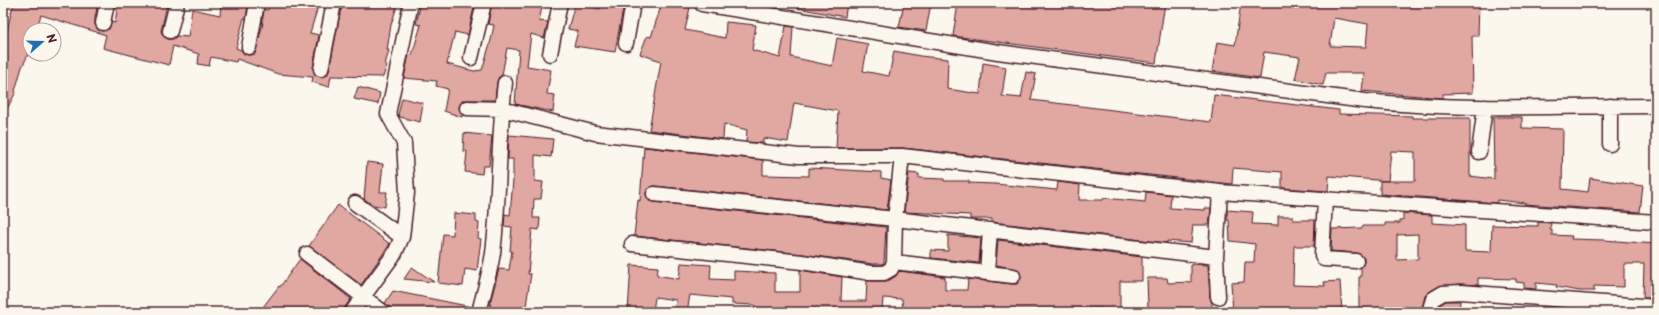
<svg xmlns="http://www.w3.org/2000/svg" width="1659" height="315" font-family="'Playpen Sans',sans-serif">
<rect width="100%" height="100%" fill="#fbf7ec"/>
<filter id="ink" filterUnits="userSpaceOnUse"><feTurbulence type="fractalNoise" baseFrequency=".025" numOctaves="2"/><feDisplacementMap in="SourceGraphic" scale="8" xChannelSelector="R" yChannelSelector="G"/><feConvolveMatrix kernelMatrix="1 2 1 2 8 2 1 2 1" color-interpolation-filters="sRGB"/></filter>
<g filter="url(#ink)">
<path fill="#e1a7a1" stroke="#4a1f2b" fill-rule="evenodd" d="M15,3H98L95,18V25L98,30L102,31L109,29L112,22L115,23L118,3H159L167,5L161,31L164,37L168,39H173L177,36L188,37L192,9L220,15L221,3H240L248,5L246,19L244,18L236,48L241,50L244,54L248,55L255,54L263,23H262L264,9L268,10L270,3H319L310,33L319,35L313,68L315,75L320,77L327,75L329,71L342,3H398L391,25L387,50H389L385,65H387L383,77L331,76L329,87L312,82L313,77L278,74L237,59L236,62L211,57L209,66L198,64L199,54L173,46L169,65L103,48L106,35L41,15L36,30H30V51L22,67L15,91L16,92L3,116V49L12,9Z
M421,3H475L468,35L455,32L447,64L474,71L482,70L491,40L494,25L488,24L492,3H543L539,21L548,22L544,38L531,34L527,66L551,70L547,94L555,95L553,112L515,104L519,50L507,48L502,75L498,78L497,82L495,100H463L459,107L462,115V117L444,111L448,89L436,86L437,81L404,78L409,54L412,55L421,25L416,24Z
M575,3L600,9L601,3H624L615,52L574,46L578,31L568,29Z
M662,3H691L685,30L725,38L726,22L756,25L752,50L780,58L786,26L793,27L791,57L832,66L837,38L868,44L863,71L889,76L894,51L920,56L948,59L947,89L980,94L983,63L1006,67L1002,96L1021,98L1026,72L1036,74L1031,100L1211,122L1214,95L1339,110V114L1412,116V118H1470V176L1494,179L1493,117H1522V128L1563,129L1562,189L1588,192L1590,178L1643,186L1640,212L1524,204L1525,203L1497,200V203L1380,194V181H1415V152L1391,151L1388,181L1329,176L1328,191L1282,188V172L1233,168L1232,184L903,148H836L838,111L794,103L788,142L763,138V143L746,142L747,130L724,124L723,139L649,130L661,61L640,54L647,36L651,37Z
M797,3H847L845,17L797,8Z
M904,3H931L926,31L899,27Z
M958,3H1165L1156,63L953,36Z
M1241,3H1479L1478,36H1472L1473,93L1443,94V98L1362,91L1364,73H1326L1323,85L1295,79L1300,57L1264,52L1260,78L1212,71L1217,42L1235,45ZM1334,18L1368,24L1366,47L1330,46Z
M358,87L380,93L378,104L354,99Z
M402,98L423,103L420,122L400,117L398,115Z
M464,133L492,136L489,166H483L482,174L465,172L467,151H463Z
M509,135L553,139L551,157L535,155V181L543,182L541,199H534L533,218H540L539,230L532,229L528,274H531L525,312H511L491,309L490,303L499,269L509,270L512,251H510L512,227L504,226L505,214L510,215L513,180V159H508Z
M644,147L763,160V175L809,176V168L881,172V178L891,180L887,210L655,186L647,189L646,194L649,201L653,202L886,227L884,263L882,264H872L803,254L634,236L638,200L640,201Z
M367,162L383,164L380,192H387L385,207L373,205L364,199Z
M909,173L919,174V178L944,179V181H969V183L995,184L1057,190L1058,182L1080,185L1079,200H1103L1104,198L1145,202L1146,192L1171,195L1170,208L1205,210V208H1211L1209,225H1193L1191,243L1167,241V243L992,222V219H970V215L904,212Z
M338,205L390,244L361,285L309,246Z
M1227,210L1253,212L1252,224L1278,225V216H1293V220H1315L1314,246H1294L1293,285L1325,286L1324,282L1340,281L1342,312H1233L1231,283L1244,282L1245,262H1254L1255,244L1230,241L1229,220H1227Z
M454,213L476,215V222L479,223L478,238L481,239L477,271L465,269L463,286L438,283L443,234L453,235Z
M1403,213L1432,215V223L1465,225V251L1491,252L1492,225L1538,226V222L1551,223L1550,230H1552V235L1572,236L1571,239L1604,240L1656,244V298H1643L1644,264H1624V287L1594,286V291H1580L1556,287L1557,285L1536,283V289L1524,288V283L1516,282V279L1478,278V285L1461,284L1439,286L1429,292L1425,296L1421,312H1359V277H1361V268L1364,262V258L1357,253L1331,251L1332,229L1362,228V226H1385V223H1400V220H1403ZM1418,234V259L1397,260V235Z
M948,235L981,238L979,263L931,258V250L948,251Z
M998,240L1142,257V281H1120V310H1102V308L1079,309V311L1034,310H1010V312H903L902,299L883,298L882,312H755V305L732,304V299L690,295L687,312H674L676,300L655,297L653,312H628L631,265L658,267L657,275L679,279L681,263L711,265L710,279L734,280V271L775,273V292H800V270L842,277L841,301H866L867,281H888L896,276L899,271L945,277V290H967L968,279L1012,284H1017L1021,277L1018,269L996,265Z
M300,259L351,299L345,307L344,312H270L263,307L279,286L280,287Z
M1191,264L1208,265L1210,297L1212,303V312H1181V308H1148L1147,278H1167L1168,283L1191,282Z
M412,267L434,282L404,279Z
M393,291L472,307L471,312H393L385,303Z
M1446,301H1460L1459,312H1438L1440,305Z"/>
<g fill="none" stroke-linecap="round" stroke-linejoin="round">
<defs>
<path id="minor" d="M702,4L998,52L1365,101C1462,111 1559,106 1656,106
M103,23L107,3
M170,31L177,3
M626,43L633,3
M249,47L257,3
M550,54L560,3
M471,58L484,3
M321,69L334,3
M1610,106V144
M467,108L502,109L595,133L799,156H902L1220,192L1656,222
M1479,152L1485,107
M654,194L895,219L1216,257
M1325,200L1322,255L1324,259L1356,261
M355,203L402,237
M632,244L802,262L871,273H884L891,269L894,262L895,219L902,156
M307,254L383,312
M894,262L1013,276
M987,273L990,230
M1218,297L1216,257L1220,192
M352,312L395,253L402,237L407,193L404,143L388,114L411,3
M479,312C484,292 490,272 493,253C500,196 498,139 505,83
M1429,312L1433,299L1443,293L1461,292L1656,307"/>
</defs>
<use href="#minor" stroke="#4a1f2b" stroke-width="17"/>
<use href="#minor" stroke="#fbf7ec" stroke-width="14"/>
</g>
</g>
<rect width="1659" height="315" fill="none" stroke="#fbf7ec" stroke-width="16"/>
<rect x="8" y="8" width="1643" height="299" fill="none" stroke="#4a1f2b" stroke-width="1.5" filter="url(#ink)"/>
<g transform="translate(42 42) rotate(70)"><circle r="19" fill="#fbf7ec" stroke="#b4a19f"/>
<path d="M0-3L7 15L0 10L-7 15Z" fill="#1f6fb2"/>
<text y="-6" font-size="11" font-weight="bold" text-anchor="middle" fill="#4a1f2b">N</text>
</g>
</svg>
